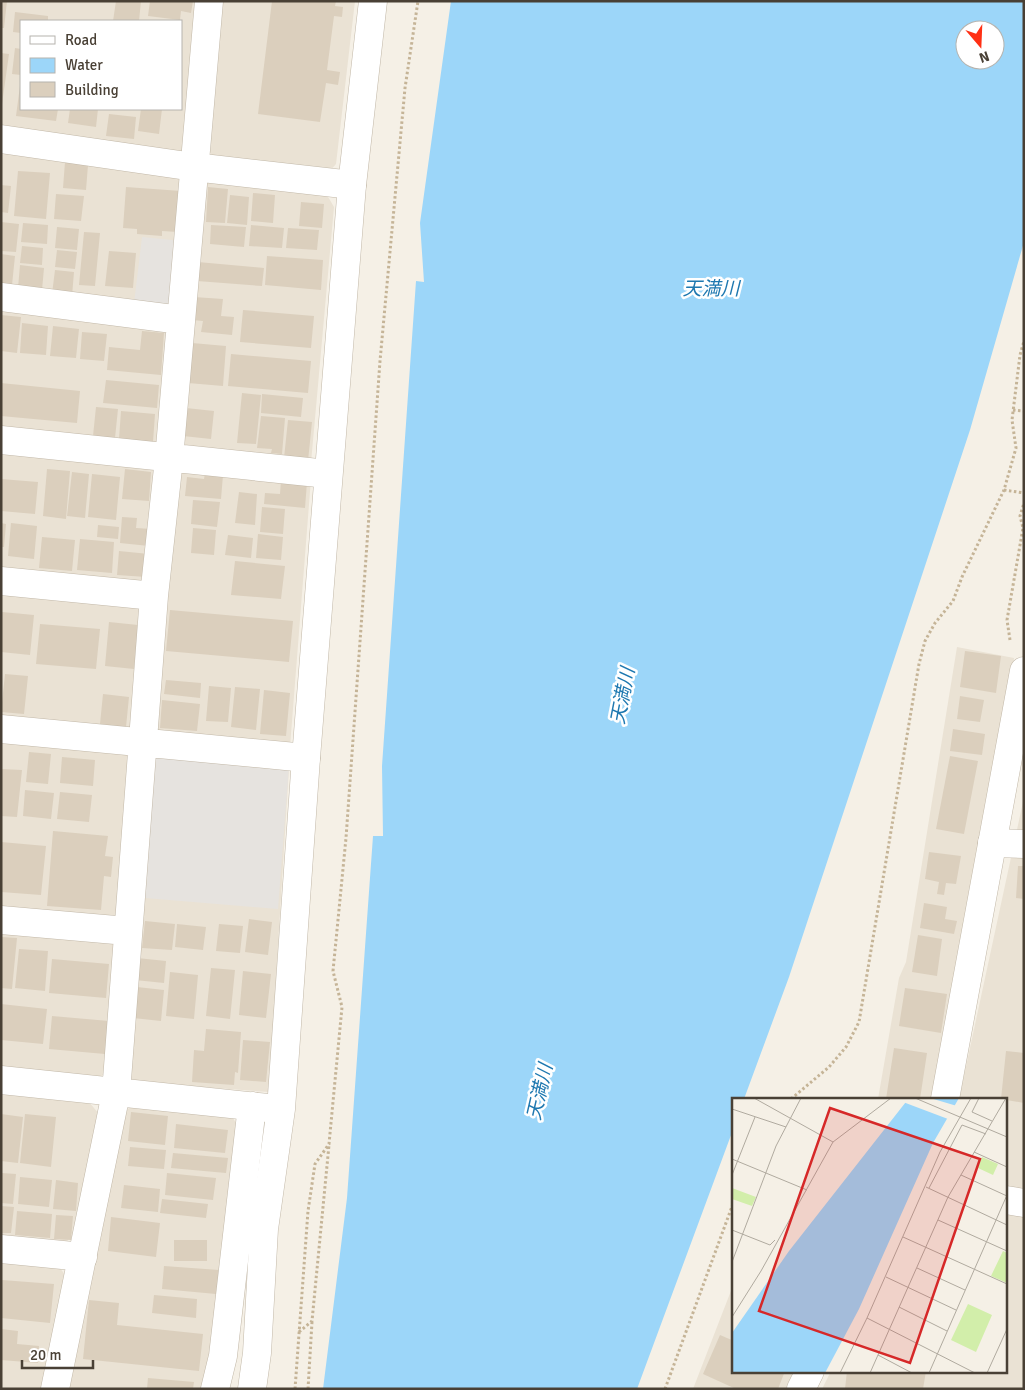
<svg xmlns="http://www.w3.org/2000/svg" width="1025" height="1390" font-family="Signika,'Noto Sans JP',sans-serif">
<rect width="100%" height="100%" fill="#f5f0e6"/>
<path fill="#eae2d4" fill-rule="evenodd" d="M1,1H200L188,149L182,154L1,127ZM21,21H181V109H21Z
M220,1H355L336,164L329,172L213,157L206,146Z
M1,150L175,174L186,185L175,305L1,290Z
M214,177L327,195L334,207L311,463L178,445L203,182Z
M1,304L172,332L161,445L1,434Z
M1,447L150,463L158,471L149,582L1,574Z
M188,468L311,479L290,747L160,735L153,728L177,475Z
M1,589L145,608L129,734L1,720Z
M957,647L1014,658L934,1099H878L899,978L906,962Z
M1,735L133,755L121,914L112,923L1,912Z
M289,767L269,1092L134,1082L126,1073L141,890Z
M1024,797V1389H822L831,1371H1006V1099H959Z
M1,927L119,944L108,1071L99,1078L1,1069Z
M1,1094L89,1102L99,1114L74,1235L59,1248L1,1243Z
M132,1105L231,1114L238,1127L224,1259L204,1389H67L124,1113Z
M1,1258L56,1263L66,1276L46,1389H1Z
M734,1283V1371H795L786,1389H693Z"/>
<path fill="#e6e3df" d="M142,237L182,241L169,307L134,303Z
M165,750L289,767L278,909L145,898L141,890L152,759Z"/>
<path fill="#9cd6f9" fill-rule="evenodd" d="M451,1H1024V242L970,430L789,977L744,1099H734V1127L637,1389H323L347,1198L373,836H383L382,766L416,281L424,282L420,223ZM965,30H995V60H965Z"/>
<path fill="#dbcfbd" d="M1,1H7L4,28H1Z
M116,1H141L139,21H113Z
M150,1H193L191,13L181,11L180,20L148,16Z
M272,1H336L335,6L343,7L342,17L334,16L327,70L340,72L338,85L326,83L320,122L258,114Z
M15,12L48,16V21H21V33L13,32Z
M15,48L21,49V75L12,74Z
M1,53L9,54L2,104H1Z
M20,86L21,109H58L56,121L16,116Z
M70,109H98L96,127L68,123Z
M141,109H162L159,134L138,131Z
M109,114L136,117L134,139L106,136Z
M65,162L88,165L86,190L63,188Z
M18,171L50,173L46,219L14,216Z
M1,185L11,186L8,213L1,212Z
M126,187L181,191L178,232L162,231V236L137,234V229L123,228Z
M208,187L228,189L225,223L206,222Z
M253,193L275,195L273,223L251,221Z
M56,194L84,196L81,221L54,219Z
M230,195L249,197L247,225L227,223Z
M301,202L324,204L322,228L299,226Z
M1,222L19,224L16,252L1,251Z
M23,223L48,225L47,244L21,242Z
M211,225L246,227L244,247L210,244Z
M251,225L284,228L282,248L249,246Z
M57,227L79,229L77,250L55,248Z
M288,228L319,230L317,250L286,248Z
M84,232L100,233L95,286L79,285Z
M22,246L43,248L42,265L20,263Z
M57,250L77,252L75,269L55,267Z
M109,251L136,253L133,288L105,286Z
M1,254L15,256L12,285L1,284Z
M267,256L323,260L321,290L265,285Z
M198,262L264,268L262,286L197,281Z
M20,265L44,268L42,290L18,288Z
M55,270L74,272L72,296L52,294Z
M194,297L223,299L221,316L234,317L232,335L201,332L203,321L192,320Z
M243,310L314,316L311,348L240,342Z
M1,315L21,317L17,353L1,351Z
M22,323L48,326L46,355L20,353Z
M53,326L79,329L76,358L50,356Z
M142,331L164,333L161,375L107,370L109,347L140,350Z
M82,332L107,334L104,361L80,359Z
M192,343L226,346L223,386L188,383Z
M231,354L311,361L308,393L228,386Z
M106,380L159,385L157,408L103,403Z
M1,383L80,391L77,423L1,416Z
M242,393L261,395L256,444L237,443Z
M262,394L303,398L301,417L261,413Z
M96,407L118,409L115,438L93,436Z
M186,408L214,411L211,439L183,436Z
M121,411L155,414L153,442L119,439Z
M261,416L285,418L282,454L271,453L272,449L257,448Z
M288,420L312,422L308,461L284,458Z
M47,469L70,471L66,519L43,516Z
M125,469L151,472L149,501L122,499Z
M72,472L89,474L85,518L67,516Z
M205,473L223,475L221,499L185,496L187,477L204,479Z
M92,474L120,477L116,520L88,517Z
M1,479L38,482L35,514L1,511Z
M281,480L307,482L305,508L264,504L265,493L280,494Z
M239,492L257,494L255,525L235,523Z
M193,500L220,502L217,527L191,524Z
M262,507L285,509L283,534L260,532Z
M122,517L137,518L136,528L151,529L149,546L120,543Z
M1,523L6,524L4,547H1Z
M11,523L37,526L34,559L8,556Z
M98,525L119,527L118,539L97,537Z
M193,528L216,530L214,555L191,553Z
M258,534L283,537L281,560L256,558Z
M228,535L253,538L251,558L225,555Z
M42,537L75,540L72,571L39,568Z
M80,539L114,542L112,573L77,570Z
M119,551L149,554L146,577L117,575Z
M235,561L285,566L281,599L231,595Z
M170,610L293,621L289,662L166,651Z
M2,612L34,615L30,655L1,652Z
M109,622L138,625L134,669L105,666Z
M40,624L100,629L96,669L36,664Z
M965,651L1001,656L996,693L960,687Z
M5,674L28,676L24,714L1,712Z
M166,680L201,683L200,698L164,694Z
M209,686L231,688L228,722L206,721Z
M235,687L260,689L256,730L231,727Z
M264,690L290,693L286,736L260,734Z
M103,694L129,697L126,727L100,724Z
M960,696L984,700L980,722L957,719Z
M162,700L200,704L197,731L160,728Z
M953,729L985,734L982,755L950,751Z
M29,752L51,754L48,784L26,782Z
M950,756L978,761L964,834L936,829Z
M62,757L95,760L93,786L60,783Z
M1,769L22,770L17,817L1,816Z
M25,790L54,793L51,819L23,816Z
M60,792L92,795L89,822L57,819Z
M53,831L108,836L105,856L113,857L111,877L104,876L101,910L47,906Z
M1,842L46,846L41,895L1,892Z
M929,852L961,856L956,884L946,883L944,895L937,894L939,882L925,879Z
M1018,866H1024V899L1016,898Z
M924,903L947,907L945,919L957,921L954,934L920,928Z
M249,919L272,922L268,955L245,952Z
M145,921L175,924L172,950L142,948Z
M177,924L206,927L203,950L175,947Z
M219,924L243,926L240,953L216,951Z
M918,935L942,939L937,976L912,972Z
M1,937L17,938L12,989L1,988Z
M19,949L48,951L45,991L15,988Z
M137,958L166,961L164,983L135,980Z
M52,959L109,964L106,998L49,993Z
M211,968L235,970L230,1019L206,1016Z
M243,971L271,974L266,1018L239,1015Z
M170,972L198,975L194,1019L166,1016Z
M137,987L164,990L161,1021L133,1018Z
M905,988L947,994L941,1033L899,1026Z
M1,1004L47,1009L43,1044L1,1040Z
M52,1016L109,1021L105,1054L49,1049Z
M206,1029L241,1032L238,1073L235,1072L234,1085L192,1082L194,1050L204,1051Z
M243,1040L270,1042L266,1082L240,1080Z
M894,1048L927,1053L920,1099H886Z
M1006,1051L1024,1053V1103L1001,1099Z
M131,1112L168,1116L165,1145L128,1141Z
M1,1114L23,1117L18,1163L1,1161Z
M25,1114L56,1117L51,1167L20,1163Z
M176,1124L228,1130L225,1153L174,1148Z
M130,1147L166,1150L164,1169L128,1166Z
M173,1153L228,1158L226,1173L171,1168Z
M2,1173L16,1174L13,1204L1,1203Z
M167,1173L216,1178L213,1200L165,1195Z
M20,1177L52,1180L49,1207L18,1204Z
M56,1180L78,1183L76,1211L53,1209Z
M124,1185L160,1189L158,1212L121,1208Z
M162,1199L208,1204L206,1218L160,1213Z
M1,1206L14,1207L11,1233H1Z
M17,1211L52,1214L50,1238L15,1235Z
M56,1215L73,1216L71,1240L54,1239Z
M111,1217L160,1223L156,1257L108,1251Z
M174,1240H207V1261H174Z
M164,1266L219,1270L216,1294L162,1289Z
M2,1280L54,1284L50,1323L1,1318Z
M154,1295L197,1299L196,1318L152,1313Z
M89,1300L119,1303L117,1325L203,1334L199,1371L83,1359Z
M1,1329L18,1331L17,1344L39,1346L38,1363L1,1360Z
M720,1335L734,1341V1371H785L778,1389H736L703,1374Z
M847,1371H926L923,1389H845Z
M148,1378L194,1382L193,1389H147Z"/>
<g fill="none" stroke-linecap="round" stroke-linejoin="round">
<defs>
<path id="minor" d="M1,139L194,167L352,185
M1,297L181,320
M1,440L328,474
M1,581L154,596
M1,729L306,758
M992,843L1024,844
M1,920L127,931
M1,1080L268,1108
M116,1093L154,596L169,459L209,1
M1006,1200L1024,1203
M1,1249L83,1257
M215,1389L223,1356L252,1106"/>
<path id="tertiary" d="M945,1099L1024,671
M55,1389L116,1093
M252,1389L257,1353L264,1229L281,1109L306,758L352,185L373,1
M801,1389L810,1371"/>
</defs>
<use href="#minor" stroke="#c2b8a8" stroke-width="29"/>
<use href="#tertiary" stroke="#c2b8a8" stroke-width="29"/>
<path stroke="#c5b497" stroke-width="3" stroke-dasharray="2.5 2.5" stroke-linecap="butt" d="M1013,410L1024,411
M1004,490L1024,493
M1010,640L1007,620L1023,528L1020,516L1024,503
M791,1099L829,1067L846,1047L859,1022L919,664L925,641L935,623L953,601L962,577L1004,490L1016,448L1012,420L1020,355L1024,341
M299,1332L312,1321L329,1145
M295,1389L308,1211L315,1164L329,1144L342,1007L333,971L346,838L380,361L405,88L418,1
M308,1389L312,1322
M665,1389L734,1201"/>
<use href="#minor" stroke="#fff" stroke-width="28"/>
<use href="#tertiary" stroke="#fff" stroke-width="28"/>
</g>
<g text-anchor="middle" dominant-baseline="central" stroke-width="5" stroke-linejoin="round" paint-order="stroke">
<g font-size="19" font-style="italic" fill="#1e78b0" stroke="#fff">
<text x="711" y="289">天満川</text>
<text transform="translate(623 696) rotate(-79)">天満川</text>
<text transform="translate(540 1092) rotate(-77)">天満川</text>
</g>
</g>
<g transform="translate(732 1098)">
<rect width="275" height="275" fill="#f5f0e6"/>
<path d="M250,59L266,66L261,77L246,70ZM0,90L24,99L20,108L0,101ZM271,153L275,155V185L259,178ZM236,206L260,217L244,254L219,242Z" fill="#d2eeaa"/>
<path d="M177,0H227L201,45L127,211L93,275H0V235L57,153Z" fill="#9cd6f9"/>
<path d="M174,0H198L225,8L216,21L171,4Z" fill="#f5f0e6"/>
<path fill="none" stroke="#b0aa9f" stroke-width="1" d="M22,0L101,44M183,0L275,39M247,0L240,14L260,23M0,11L54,29M242,54L275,69M0,61L75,92M0,77L23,19M229,77L275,98M194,89L275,127M197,90L230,27L254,36M206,122L275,153M0,132L38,147L43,142M171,139L275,186M0,164L44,48L69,0M185,170L233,192M154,179L224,212M167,209L215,233M0,219L29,173L101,44L159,0M135,220L243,275M146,257L180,275M108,275L135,220L208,54L239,0M138,275L216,99L274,0M197,275L275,97M255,275L275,231"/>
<path fill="#d62828" fill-opacity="0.15" stroke="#d62828" stroke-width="2.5" d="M98,10L248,61L178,265L27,213Z"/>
<rect width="275" height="275" fill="none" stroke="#494035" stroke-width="2.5"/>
</g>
<rect width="1025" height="1390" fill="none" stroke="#494035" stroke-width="5"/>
<rect x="20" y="20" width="162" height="90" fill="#ffffff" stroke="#b6b3ae"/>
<rect x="30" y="36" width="25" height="8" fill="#ffffff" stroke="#b6b3ae"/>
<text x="65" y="45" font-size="15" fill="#494035">Road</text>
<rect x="30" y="58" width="25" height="15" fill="#9cd6f9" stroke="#b6b3ae"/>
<text x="65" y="70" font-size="15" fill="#494035">Water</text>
<rect x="30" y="82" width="25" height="15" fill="#dbcfbd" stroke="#b6b3ae"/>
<text x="65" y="95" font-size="15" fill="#494035">Building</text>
<g transform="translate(980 45) rotate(161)"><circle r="24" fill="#ffffff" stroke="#b6b3ae"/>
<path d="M0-4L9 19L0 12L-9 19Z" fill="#ff3014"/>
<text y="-8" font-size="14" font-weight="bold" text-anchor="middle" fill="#494035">N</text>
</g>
<path d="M22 1360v8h71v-8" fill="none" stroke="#494035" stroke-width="2.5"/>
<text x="30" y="1360" font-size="15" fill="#494035" stroke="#ffffff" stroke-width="4" paint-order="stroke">20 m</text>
</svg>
